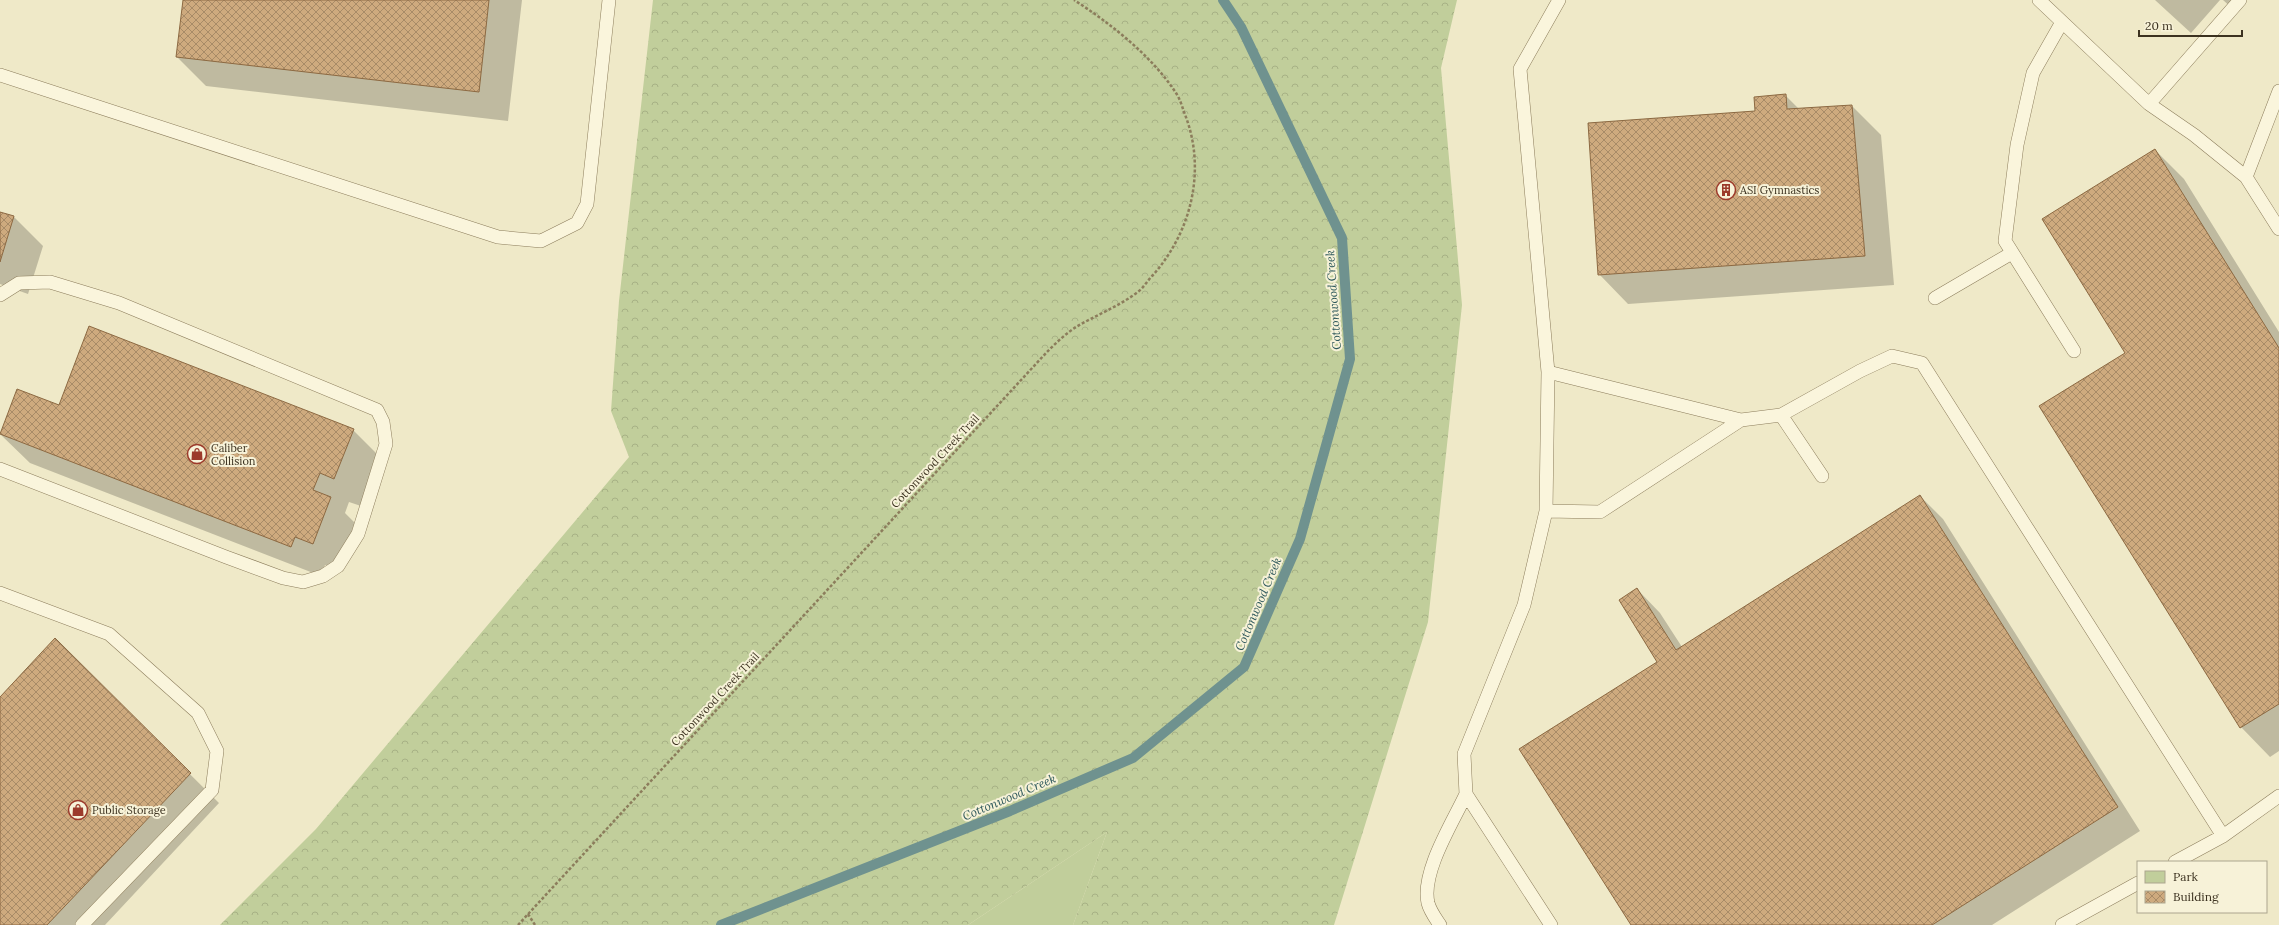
<svg xmlns="http://www.w3.org/2000/svg" width="2279" height="925" font-family="Lora,serif">
<defs>
<pattern id="forest-crowns" width="20" height="18" patternUnits="userSpaceOnUse"><rect width="20" height="18" fill="#c1ce9b"/><path d="M2 6a3 3 0 1 1 6 0M12 15a3 3 0 1 1 6 0" fill="none" stroke="#a7b185"/></pattern>
<pattern id="building-cross-hatch" width="8" height="8" patternUnits="userSpaceOnUse"><rect width="8" height="8" fill="#ceaa7e"/><path d="M0 0l8 8M0 8l8-8" fill="none" stroke="#a88b67"/></pattern>
</defs>
<rect width="100%" height="100%" fill="#efe9c8"/>
<path fill="#c1ce9b" d="M1107,832L1073,925H968Z"/>
<path fill="url(#forest-crowns)" d="M653,0H1457L1441,68L1462,305L1428,622L1334,925H1073L1107,832L968,925H220L316,829L629,457L611,411L619,301Z"/>
<path fill="#0003" d="M184,0H522L508,121L206,86L177,57Z
M2155,0H2220L2191,33Z
M2223,0H2243L2234,10Z
M1785,95L1800,110L1852,106L1881,135L1894,285L1628,304L1599,274L1756,112Z
M2155,150L2184,179L2279,332V751L2270,757L2241,727L2126,353Z
M0,213L14,217L43,246L28,294L0,284Z
M59,406L353,430L382,459L364,507L349,502L345,513L359,527L342,572L325,565L321,576L30,463L0,434Z
M1920,496L1943,519L2140,831L1992,925H1632L1658,663L1637,589L1660,613L1682,647Z
M55,640L219,803L105,925H0V698Z"/>
<g fill="none" stroke-linecap="round" stroke-linejoin="round">
<path stroke="#6f928f" stroke-width="10" d="M721,925L1010,811L1133,758L1244,667L1300,539L1350,359L1342,238L1241,27L1223,0"/>
</g>
<path fill="url(#building-cross-hatch)" stroke="#8c6942" d="M183,0H489L479,92L176,57Z
M1786,94L1787,109L1852,105L1865,256L1598,275L1588,123L1755,111L1754,97Z
M2155,149L2279,348V704L2240,728L2039,406L2125,353L2042,219Z
M0,212L14,216L0,262Z
M89,326L354,429L334,479L320,473L313,490L331,497L313,544L295,537L291,547L0,434L17,389L59,405Z
M1920,495L2118,807L1932,925H1631L1519,749L1657,662L1619,600L1637,588L1676,650Z
M55,638L191,773L47,925H0V697Z"/>
<g fill="none" stroke-linecap="round" stroke-linejoin="round">
<defs>
<path id="lane" d="M2039,0L2149,104L2240,0
M2062,22L2033,73L2017,145L2005,241L2074,351
M0,75L498,237L541,241L577,223L587,204L609,0
M2279,91L2246,177L2279,229
M2149,104L2194,135L2246,177
M0,295L19,283L50,282L119,303L377,410L383,422L386,444L358,534L338,566L323,576L303,582L283,578L226,557L0,469
M1935,298L2012,253
M1548,372L1741,420
M1781,415L1822,476
M1546,511L1600,512L1741,420L1781,415L1860,371L1892,356L1922,363L2223,836L2175,862
M0,593L109,634L198,713L217,751L212,790L82,925
M2223,836L2279,796
M1440,925C1436,919 1430,911 1428,903C1421,872 1453,822 1466,794
M1551,925L1466,794L1464,754L1524,605L1546,511L1548,372L1520,69L1559,0
M2062,925L2138,883"/>
</defs>
<use href="#lane" stroke="#8c7d5c" stroke-width="14"/>
<path stroke="#8c7d5c" stroke-width="2.5" stroke-dasharray="3 2" stroke-linecap="butt" d="M528,914L535,925
M518,925L1046,353C1055,344 1065,334 1076,327C1096,315 1120,306 1139,291C1144,287 1148,280 1153,275C1192,231 1207,168 1184,112C1182,106 1180,99 1176,93C1152,56 1110,23 1074,0"/>
<use href="#lane" stroke="#faf5dc" stroke-width="13"/>
</g>
<defs>
<symbol id="building-ring" viewBox="-11 -11 22 22"><circle r="9.5" fill="#f7f2d8" stroke="#9c3a2b" stroke-width="1.5"/><path d="M-4-6H4V6H1V3H-1V6H-4ZM-2.5-4.3h1.7v1.8h-1.7ZM.8-4.3h1.7v1.8H.8ZM-2.5-1h1.7V.8h-1.7ZM.8-1h1.7V.8H.8Z" fill="#9c3a2b"/></symbol>
<symbol id="shop-ring" viewBox="-11 -11 22 22"><circle r="9.5" fill="#f7f2d8" stroke="#9c3a2b" stroke-width="1.5"/><path d="M-5-2.5h2.3a2.7 3.5 0 0 1 5.4 0H5L5.5 6h-11ZM-1.5-2.5h3a1.5 2.3 0 0 0-3 0Z" fill="#9c3a2b"/></symbol>
</defs>
<g fill-rule="evenodd">
<use href="#building-ring" x="1715" y="179" width="22" height="22"/>
<use href="#shop-ring" x="186" y="443" width="22" height="22"/>
<use href="#shop-ring" x="67" y="799" width="22" height="22"/>
</g>
<g text-anchor="middle" dominant-baseline="central" stroke-width="4" stroke-linejoin="round" paint-order="stroke">
<g font-size="11" fill="#3c3220" stroke="#f7f2d8" text-anchor="start">
<text x="1740" y="190">ASI Gymnastics</text>
<text x="211" y="448">Caliber<tspan x="211" dy="13">Collision</tspan></text>
<text x="92" y="810">Public Storage</text>
</g>
<g font-size="11" fill="#3c3220" stroke="#f7f2d8">
<text transform="translate(935 461) rotate(-47)">Cottonwood Creek Trail</text>
<text transform="translate(715 699) rotate(-47)">Cottonwood Creek Trail</text>
</g>
<g font-size="12" font-style="italic" fill="#2f595c" stroke="#f7f2d8">
<text transform="translate(1333 300) rotate(-94)">Cottonwood Creek</text>
<text transform="translate(1258 604) rotate(-67)">Cottonwood Creek</text>
<text transform="translate(1009 797) rotate(-23)">Cottonwood Creek</text>
</g>
</g>
<rect x="2137" y="861" width="130" height="52" fill="#f7f2d8" stroke="#aca58e"/>
<rect x="2145" y="871" width="20" height="12" fill="#c1ce9b" stroke="#aca58e"/>
<text x="2173" y="881" font-size="12" fill="#3c3220">Park</text>
<rect x="2145" y="891" width="20" height="12" fill="url(#building-cross-hatch)" stroke="#aca58e"/>
<text x="2173" y="901" font-size="12" fill="#3c3220">Building</text>
<path d="M2139 30v6h103v-6" fill="none" stroke="#3c3220" stroke-width="2"/>
<text x="2145" y="30" font-size="12" fill="#3c3220" stroke="#f7f2d8" stroke-width="3" paint-order="stroke">20 m</text>
</svg>
